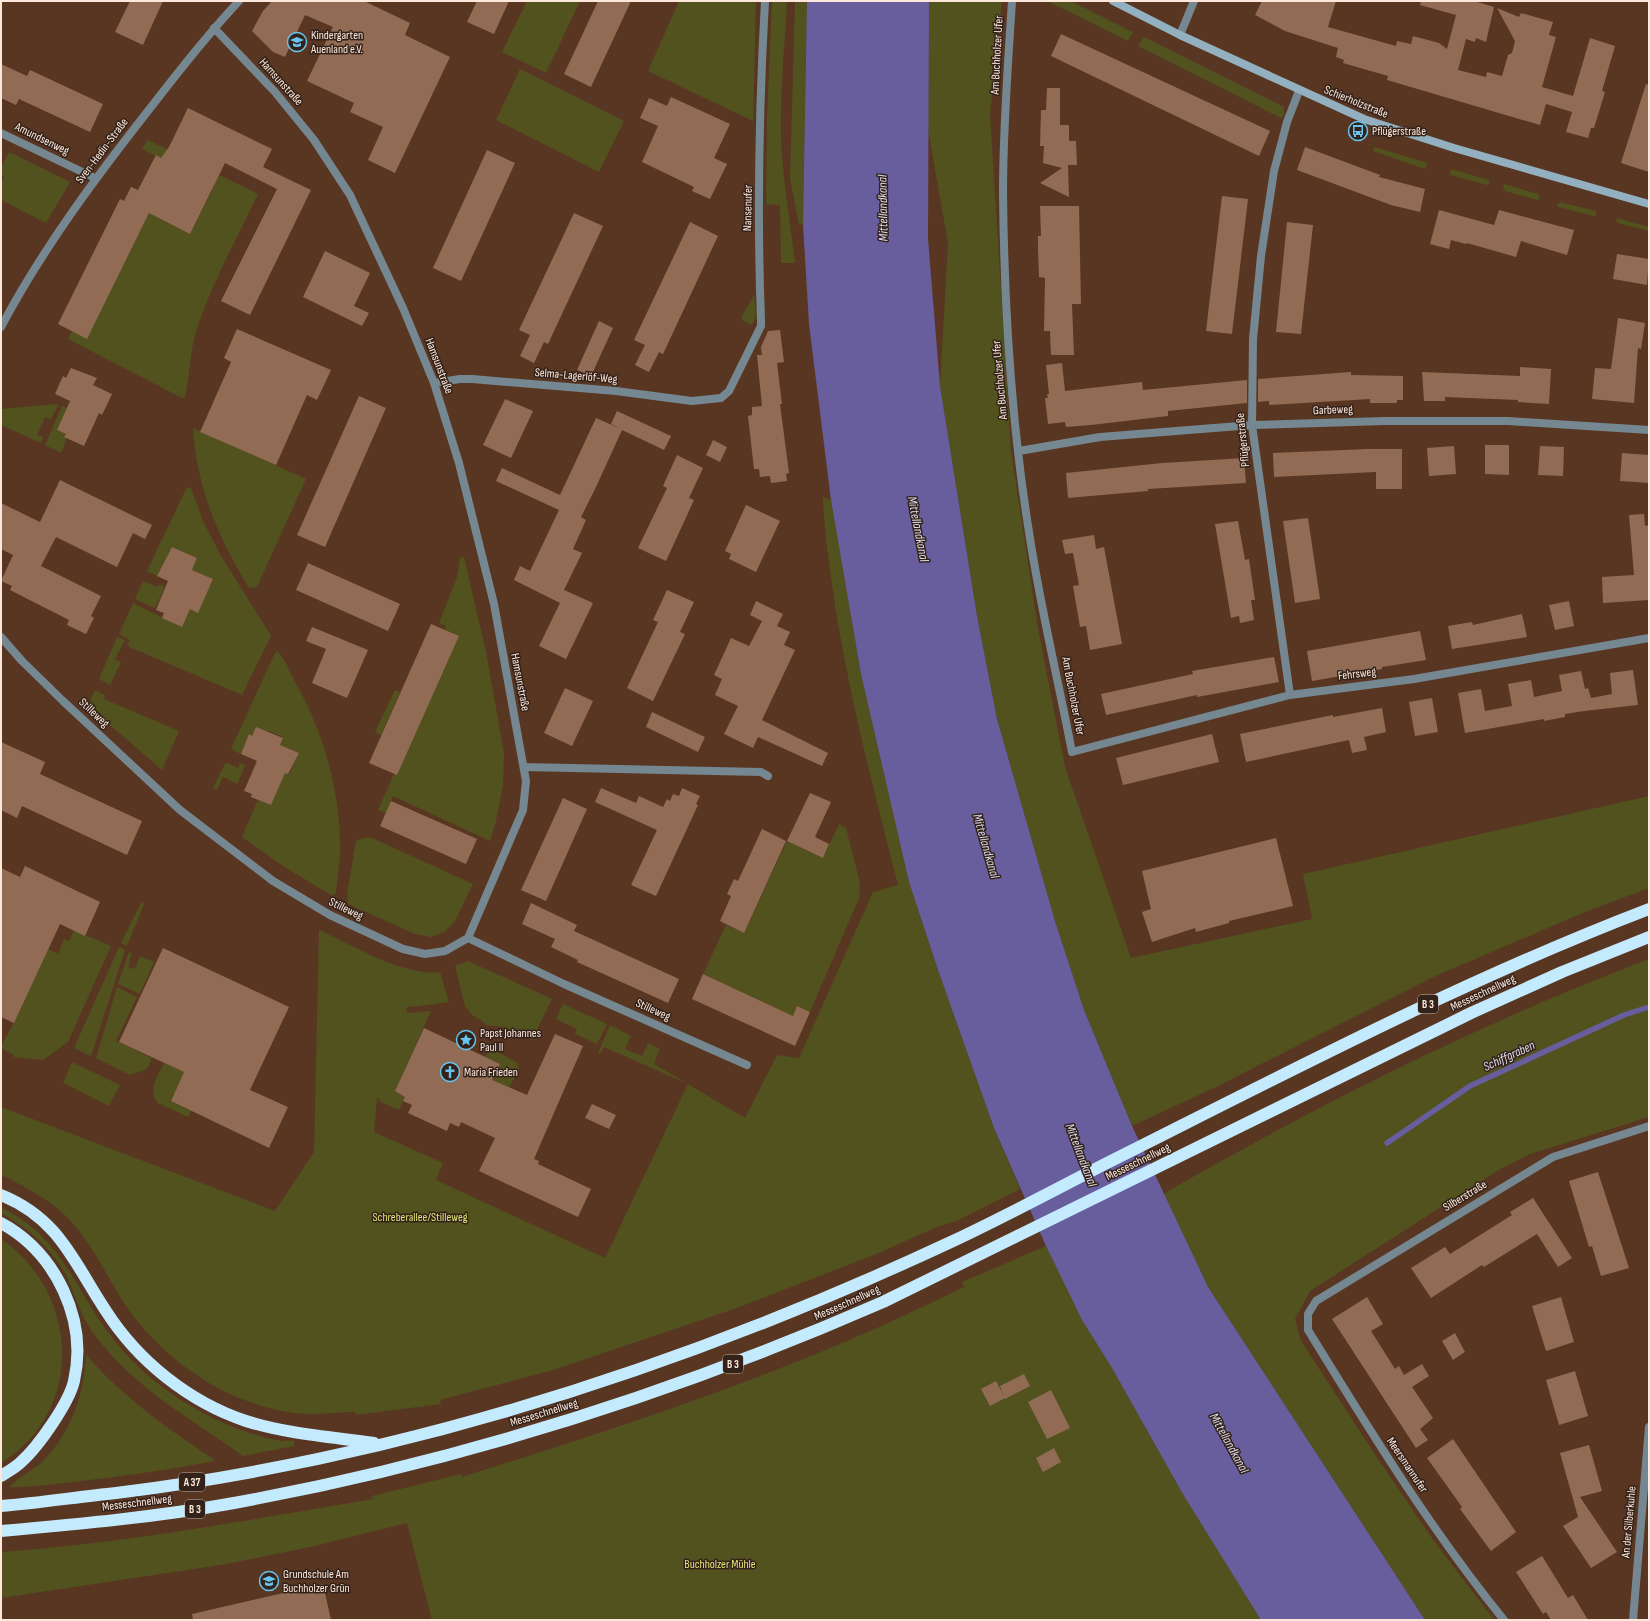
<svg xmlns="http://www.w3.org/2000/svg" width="1650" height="1621" font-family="'Sofia Sans Condensed',sans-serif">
<rect width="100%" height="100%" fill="#593622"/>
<path fill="#51521e" d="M527,1H580L546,73L502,52Z
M679,1H756L753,121L648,71Z
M772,1H787C785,41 781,81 781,120C780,168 790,216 795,263H781L780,205L766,204L767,115Z
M795,1H807L803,224L799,225L790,179Z
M929,1H1002L990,114L1011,451L1038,628L1065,767L1131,958L1312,919L1303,874L1649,796V888L1585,912L1431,978L1218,1086L1132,1126L1084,1010L1055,921L997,719L977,616L940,386L948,243L928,130Z
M1047,1H1071L1133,32L1128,41Z
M1144,37L1284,107V116L1281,118L1138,46L1140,42Z
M520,69L624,121L599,172L496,120Z
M148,140L258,194C237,238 213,281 197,328C190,350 190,374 185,397L182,398L68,339L72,331L87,338L149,213L190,234L215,185L142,149Z
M1374,147L1428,163L1425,169L1373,151Z
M9,152L70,182L46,223L1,200V184L4,177L1,175V167Z
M1451,169L1489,180V183L1487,185L1450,175Z
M1504,184L1538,194L1540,199L1537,200L1505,191L1503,188Z
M1560,202L1596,211V215L1594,216L1558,207L1557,205Z
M1617,218L1649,227V231L1618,223L1616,221Z
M754,295L756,316L752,325L743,321L741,318Z
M56,404L58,405L51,419L45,417L37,435L43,437L41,443L1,425V409Z
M62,406L67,408L57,430L66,434L64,437L67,438L61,453L45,445Z
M193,428L306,479L257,587L249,588C218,537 197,489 193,428Z
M187,487L191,488L203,521L221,556L271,636L242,695L127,646L130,640L119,634L133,603L182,627L189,609L198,612L213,579L192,570L197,558L172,547L157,576L147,571Z
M823,497L831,500L861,674L909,882L938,970L994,1128L1020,1189L956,1221L937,1227L874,1255L734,1309L553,1370L440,1400L441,1404L356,1415L355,1412C336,1412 314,1416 295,1413C226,1404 162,1360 124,1303C106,1275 91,1241 67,1217C49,1199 24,1186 1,1175V1107L275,1211L314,1152L319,930C352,945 405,977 440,972L449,1002L413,1007L408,1006L406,1012L411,1013L431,1011L395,1091L405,1097L399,1110L381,1102L377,1097L374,1132L443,1163L436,1180L605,1258L688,1084L604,1047L600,1054L598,1053L610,1025L631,1036L625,1049L642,1056L648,1043L660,1049L654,1064L745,1118L777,1055L799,1058L873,892L898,885C874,792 850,699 835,605C830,568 824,533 823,497Z
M464,557L486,652L504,753L503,785L496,821L490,841L393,796L386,813L378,810L394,774L397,775L446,626L439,623L457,577L460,558Z
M143,581L157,587L159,584L165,587L155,608L135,599Z
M117,637L125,640L115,659L121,662L110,685L99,679Z
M277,651C285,658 289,671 294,680C323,730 341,792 340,850C340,864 337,879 336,893L333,896L286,868L242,837L258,800L271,805L284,772L289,774L299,753L280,745L283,737L269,731L252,736L249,735L241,754L231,749L274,655Z
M95,690L105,695L104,699L179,731L162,770L88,706Z
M395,690L400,692L381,735L375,732Z
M226,762L238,768L240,763L245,765L237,784L223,777L217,790L213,788Z
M839,824L846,828L860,883L859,898L810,1012L797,1006L793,1016L703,974L726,925L744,933L787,841L823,858Z
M370,837L473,884L455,921L444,932L431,937L415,934L348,904L347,894L356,840Z
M142,901L144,904L127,946L121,943Z
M74,930L111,946L68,1042L43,1060L14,1057V1055L1,1048V1046L14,1023L48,949L58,954L64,939L69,941Z
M119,947L125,950L91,1056L74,1048Z
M129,952L132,953L128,967L135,969L140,956L154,962L140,994L118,984Z
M1649,959V1117L1530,1154L1502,1168L1310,1291L1295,1319L1301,1341L1376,1456L1434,1541L1494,1620H1425L1208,1287L1163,1194C1319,1104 1481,1023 1649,959Z
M468,961L552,999L532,1040L504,1027L486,1025L481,1020L472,1015L465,1006L455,966Z
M117,987L137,997L116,1041L152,1058L147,1069L130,1075L96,1058Z
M563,1004L607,1024L597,1044L575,1034L577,1029L556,1019Z
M490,1048L518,1063L519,1069L509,1088L492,1081L500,1064L485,1057Z
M72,1062L120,1085L109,1106L63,1083Z
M164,1063L184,1072L171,1101L191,1111L188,1117L158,1103C147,1091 158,1075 164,1063Z
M1,1207C61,1238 71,1281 107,1331C143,1381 198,1417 256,1435C264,1437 274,1440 283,1441C287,1441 291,1440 294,1441V1446L243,1456C200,1425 152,1398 115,1359C104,1347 92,1333 85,1320C78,1306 73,1290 66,1275C51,1248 28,1228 1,1213Z
M1,1239C80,1293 85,1411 1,1463Z
M1046,1246L1082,1320L1112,1368L1184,1496L1261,1620H432L407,1523L315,1546L227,1564L1,1598V1552C126,1543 249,1520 373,1499L372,1496L461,1474L462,1477C592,1436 723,1394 849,1340C888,1324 926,1305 964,1287L962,1282Z
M86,1355C123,1397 169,1430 215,1460C205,1466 26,1490 10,1487C16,1478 32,1471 41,1463C71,1434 84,1395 86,1355Z"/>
<path fill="#685e9e" d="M807,1H929L928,239L940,386L977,616L997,719L1055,921L1084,1010L1132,1126L1208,1287L1425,1620H1261L1184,1496L1112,1368L1082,1320L1046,1246L994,1128L938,970L909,882L861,674L831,500L809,324L803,224Z"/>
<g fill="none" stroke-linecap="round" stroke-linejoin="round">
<path stroke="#685e9e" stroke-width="5.5" d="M1387,1143L1470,1086L1624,1015L1649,1007"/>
</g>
<path fill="#926b55" d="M130,1H163L143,45L115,32Z
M272,1H364L410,23L405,35L450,57L395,173L368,160L383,127L350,112L354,103L307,81L333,27L305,15L285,57L273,52L252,31L263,11Z
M477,1H509L494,34L467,22Z
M598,1H631L591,87L564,74Z
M1262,1H1336L1328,27L1396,46L1397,41L1411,44L1413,36L1439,43L1447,49L1456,15L1420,5L1421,1H1474L1494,7L1486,42L1476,38L1475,42L1466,39L1458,70L1486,77L1487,72L1502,76L1508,55L1512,53L1515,41L1497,8L1519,17L1521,13L1553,22L1549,35L1556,37L1542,87L1573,96L1590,38L1615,46L1602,91L1605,92L1594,128H1591L1588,138L1566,132L1572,112L1546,104L1540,125L1387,80L1388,76L1343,63L1344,60L1336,57L1338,48L1285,31L1255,15Z
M1061,34L1270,131L1259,156L1051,56Z
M1,64L27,76L30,70L103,104L90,132L19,99L16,105L1,98Z
M1646,84L1649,85V172L1621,163Z
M1047,88H1060V125H1069V141H1076L1077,165H1068L1069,197L1040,183L1062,168L1043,163L1044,146H1040L1041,110H1046Z
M671,97L730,124L714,158L727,164L710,199L692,191L694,187L642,162L658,126L640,118L649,98L667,106Z
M188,108L272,149L263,167L311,190L250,315L221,301L277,189L225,163L190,234L149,213L87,339L58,324L120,199L124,201L131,187L138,190L156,155L161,158L169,147Z
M1305,147L1380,175L1379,177L1425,189L1420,212L1391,205L1297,170Z
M487,150L515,163L461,281L433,268Z
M1222,196L1248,199L1232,334L1206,331Z
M1040,206H1079L1081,304H1072L1074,355H1051L1050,331H1044L1045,278L1039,277L1038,250V236H1041Z
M1439,210L1494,225L1499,210L1574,230L1567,255L1521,241L1516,257L1467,243L1466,244L1451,240L1449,249L1430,244Z
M574,213L603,226L548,344L544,342L534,363L520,356L530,335L519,330Z
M690,222L718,236L663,354L659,352L649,372L635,365L645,345L634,340Z
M1287,222L1313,225L1301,334L1276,332Z
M325,251L370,273L354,306L369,313L362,326L303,297Z
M1617,254L1649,259L1647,285L1613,279Z
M1618,318L1645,323L1641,349L1638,348L1634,403L1592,399L1595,368L1611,369Z
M599,321L613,328L591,376L577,370Z
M237,329L331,370L317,400L307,395L276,465L200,432L231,362L224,358Z
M780,330L784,362L777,363L782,404H780L789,473L786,474L787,481L771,483L770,476L760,477L759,469H754L748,416L752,415V407L762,406L757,355H762L761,347L768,331Z
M1062,363L1065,391L1142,382L1143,390L1247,380V403L1168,411V416L1091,425L1066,427L1065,422L1048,424L1045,398H1048L1047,394H1049L1046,365Z
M1520,367L1551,369L1549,404L1518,402V400L1445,397V401H1424L1422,372L1520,376Z
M71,368L97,378L93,385L112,394L102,415L99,413L84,446L64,437L66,434L57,430L70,401L55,394L63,376L66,378Z
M1351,372V375L1403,376V400H1397V403H1370V399L1269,405V401L1258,402V379Z
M359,396L386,408L325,547L297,535Z
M505,399L533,411L511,458L483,445Z
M617,411L671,436L664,450L622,430L596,487L581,517L586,520L573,549L582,553L564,590L593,603L566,659L539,646L560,603L514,580L520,566L530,571L559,510L496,481L502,468L560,495L596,418L621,429L611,424Z
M713,440L727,447L720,462L706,455Z
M1485,445H1509V475L1485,474Z
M1454,446L1456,474L1429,476L1427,448Z
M1540,446L1564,447L1563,476L1538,475Z
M1367,449H1402V489H1376V472L1274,477L1273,453Z
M1622,453L1649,455V483L1620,481Z
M677,455L703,468L689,498L694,500L666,561L638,548L667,488L663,486Z
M1244,458L1246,483L1148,489V491L1068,498L1066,473L1162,463Z
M60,480L152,525L145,539L133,533L117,567L56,537L41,566L101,596L91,616L94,618L86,634L67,625L69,620L10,590L12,586L1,581L13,555L1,549V503L40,522Z
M746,505L780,521L756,572L729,559L731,554L725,551Z
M1644,514L1645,526L1649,525V600L1603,603L1602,577L1634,575L1629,515Z
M1308,518L1320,599L1295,603L1283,521Z
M1238,521L1245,560L1249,559L1255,600H1251L1254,620L1240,623L1239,616L1231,618L1215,524Z
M1094,535L1096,549L1104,547L1122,644L1090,650L1086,626L1080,627L1073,586L1079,585L1073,553L1065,554L1062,540Z
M172,547L197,558L192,570L213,579L198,613L190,609L182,627L162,618L164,613L156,610L168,581L157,576Z
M308,563L400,604L388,631L296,590Z
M667,590L694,602L680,632L685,634L653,701L627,688L658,622L653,620Z
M756,601L783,614L777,626L790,632L784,645L795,650L762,720L828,753L822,766L758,737L753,748L724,734L738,706L715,695L722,679L714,675L731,638L749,646L762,621L750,615Z
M1569,601L1574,626L1555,630L1549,605Z
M1522,614L1527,637L1452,649L1448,626L1472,622L1473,625Z
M431,624L459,636L397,775L369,763Z
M312,627L368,650L347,698L312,683L326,649L306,641Z
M1420,631L1426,660L1382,667V669L1312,681L1307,651Z
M1274,657L1279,682L1197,697V695L1106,715L1101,694L1193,674L1192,671Z
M1633,670L1638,705L1584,711L1565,714V717L1544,721V719L1465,733L1458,693L1481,689L1485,711L1512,706L1508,684L1531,680L1534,697L1562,691L1559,675L1581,671L1585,689L1588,688L1591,698L1612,694L1610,673Z
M565,688L593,701L572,746L544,733Z
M1432,698L1438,732L1415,736L1409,702Z
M1382,708L1386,732L1364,737L1367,750L1352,753L1349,740L1246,762L1240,734L1333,715V717Z
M652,712L705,737L698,752L646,727Z
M256,727L283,738L280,745L299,753L288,774L285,773L271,805L251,797L252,794L244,791L257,761L241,754L249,734L252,736Z
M1212,734L1219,762L1123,785L1116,758Z
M1,742L45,762L40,774L142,821L127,855L22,806L17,818L1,810Z
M601,788L636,803L639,796L663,807L667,799L670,801L673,794L679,796L682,788L700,796L696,804L698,805L656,896L631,885L657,830L595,802Z
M810,793L831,802L815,837L829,844L823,858L787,841Z
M563,798L587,809L546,901L521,890Z
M391,801L477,839L466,864L380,826Z
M762,829L786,841L744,933L720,921L731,896L727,894L734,879L738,881Z
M1276,838L1293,906L1229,921V923L1196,932L1195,928L1152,942L1142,912L1151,909L1142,871Z
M25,866L100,902L85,936L60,924L14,1023L1,1017V868L20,877Z
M531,903L577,925L574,931L679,979L668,1003L577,962L578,960L551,947L555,939L522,924Z
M163,948L289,1007L250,1090L288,1107L269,1148L171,1101L184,1072L119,1042Z
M703,974L793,1016L797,1006L810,1012L795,1046L692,999Z
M424,1028L500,1064L492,1080L527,1095L555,1034L583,1046L534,1159L539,1161L538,1164L591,1189L578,1217L479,1171L495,1138L461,1122L459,1127L450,1123L447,1131L408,1113L412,1105L403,1101L405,1097L395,1091Z
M592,1104L616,1115L609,1129L585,1118Z
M1598,1172L1629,1268L1601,1276L1592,1246L1589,1247L1569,1181Z
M1533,1198L1572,1258L1558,1267L1537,1234L1484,1267L1482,1265L1431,1298L1411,1268L1445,1247L1450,1254L1512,1215L1510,1212Z
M1367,1297L1383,1324L1371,1331L1395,1369L1399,1366L1404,1375L1422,1364L1429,1376L1412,1387L1433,1418L1420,1429L1428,1440L1416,1448L1332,1319Z
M1561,1297L1574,1342L1546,1351L1532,1306Z
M1455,1333L1465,1352L1453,1360L1442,1341Z
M1575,1371L1588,1416L1559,1425L1546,1380Z
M1024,1374L1030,1386L1005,1399L1000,1386Z
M996,1381L1005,1398L990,1406L981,1389Z
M1051,1390L1070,1428L1047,1439L1028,1402Z
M1453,1439L1516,1532L1491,1551L1460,1509L1462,1507L1427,1458Z
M1589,1445L1602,1491L1580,1497L1617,1552L1591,1568L1563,1526L1578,1517L1560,1453Z
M1054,1448L1061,1462L1043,1472L1036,1458Z
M1542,1556L1568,1598L1573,1595L1588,1620H1551L1546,1612L1543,1614L1516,1572Z
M323,1584L331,1620H193L192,1614Z"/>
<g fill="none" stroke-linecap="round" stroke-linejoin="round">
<path stroke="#758892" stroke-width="8" d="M1012,1C1008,64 1003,128 1003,191C1004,304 1011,420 1029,532C1040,606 1058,679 1072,752L1290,695L1414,679L1649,638
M214,28L275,92L314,140L350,195L403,308L434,383L459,463L494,604L526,781L523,810L468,938
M1180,35L1194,1
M1,133L95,178
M1,327C44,246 99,173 155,102C182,67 209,33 239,1
M434,383L460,379H472L616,391L692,401L721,398L729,391L761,326V321C757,214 759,107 765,1
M1019,451L1100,437L1252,425L1385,421H1508L1649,430
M1,637L22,661L63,701L180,810L273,881L330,915L403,949L425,954L445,951L468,938
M1290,695L1252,425L1253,339L1261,256L1274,171L1287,122L1299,91
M524,767L761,772L768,776
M468,938L564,984L747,1065
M1504,1620C1430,1529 1369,1429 1308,1330V1314L1316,1301L1553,1157L1649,1126
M1633,1620L1649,1427"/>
<path stroke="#92b0c0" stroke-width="8" d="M1113,1L1180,35L1364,119L1454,148L1649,204"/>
<path stroke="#c4eafd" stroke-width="12" d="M1,1195C60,1219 74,1263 106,1311C138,1361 189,1402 246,1421C287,1434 332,1437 374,1443
M1,1223C56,1253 88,1320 74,1381C69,1403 38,1447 21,1462C15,1468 7,1472 1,1476
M1,1506C39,1503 77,1497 116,1493C407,1457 688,1365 953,1241C1004,1217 1053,1191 1103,1165C1283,1075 1461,981 1649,909
M1,1531C79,1524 157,1517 234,1503C458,1462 675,1393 883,1302L1471,1013L1562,972L1649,937"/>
</g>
<defs>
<symbol id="school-ring" viewBox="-11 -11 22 22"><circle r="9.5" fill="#322219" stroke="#66c4ef" stroke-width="1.5"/><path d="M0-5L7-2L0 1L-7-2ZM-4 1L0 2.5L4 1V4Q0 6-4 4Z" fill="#66c4ef"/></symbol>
<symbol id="bus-ring" viewBox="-11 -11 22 22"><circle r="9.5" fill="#322219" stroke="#66c4ef" stroke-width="1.5"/><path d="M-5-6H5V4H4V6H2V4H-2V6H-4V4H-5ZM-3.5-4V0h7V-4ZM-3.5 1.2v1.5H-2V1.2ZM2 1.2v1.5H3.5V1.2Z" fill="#66c4ef"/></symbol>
<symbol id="sight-ring" viewBox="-11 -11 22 22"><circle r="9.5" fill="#322219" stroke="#66c4ef" stroke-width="1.5"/><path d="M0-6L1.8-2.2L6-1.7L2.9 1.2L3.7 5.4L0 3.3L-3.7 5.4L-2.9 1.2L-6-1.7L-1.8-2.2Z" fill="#66c4ef"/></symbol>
<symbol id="church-ring" viewBox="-11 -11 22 22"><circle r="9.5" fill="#322219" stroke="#66c4ef" stroke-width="1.5"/><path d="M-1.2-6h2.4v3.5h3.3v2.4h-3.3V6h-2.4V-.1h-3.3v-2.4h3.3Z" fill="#66c4ef"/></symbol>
</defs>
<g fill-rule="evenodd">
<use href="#school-ring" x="286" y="31" width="22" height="22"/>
<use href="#bus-ring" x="1347" y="120" width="22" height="22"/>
<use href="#sight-ring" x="455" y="1029" width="22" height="22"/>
<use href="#church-ring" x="439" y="1061" width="22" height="22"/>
<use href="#school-ring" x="258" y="1570" width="22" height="22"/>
</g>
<g text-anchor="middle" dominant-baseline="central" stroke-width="3" stroke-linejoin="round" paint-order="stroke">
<g fill="#322219" stroke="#c1aca1" stroke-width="1">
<rect x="1418" y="995" width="20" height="18" rx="3"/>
<rect x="723" y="1355" width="20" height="18" rx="3"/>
<rect x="179" y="1473" width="26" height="18" rx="3"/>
<rect x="185" y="1500" width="20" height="18" rx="3"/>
</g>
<g font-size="11" font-weight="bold" fill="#fee7db">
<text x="1428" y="1004">B 3</text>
<text x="733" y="1364">B 3</text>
<text x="192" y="1482">A 37</text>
<text x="195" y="1509">B 3</text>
</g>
<g font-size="12" fill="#fee7db" stroke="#322219" text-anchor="start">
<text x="311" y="35">Kindergarten<tspan x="311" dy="14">Auenland e.V.</tspan></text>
<text x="1372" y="131">Pflügerstraße</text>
<text x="480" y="1033">Papst Johannes<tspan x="480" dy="14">Paul II</tspan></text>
<text x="464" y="1072">Maria Frieden</text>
<text x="283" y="1574">Grundschule Am<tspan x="283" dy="14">Buchholzer Grün</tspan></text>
</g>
<g font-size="12" fill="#fee7db" stroke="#322219">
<text transform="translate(997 55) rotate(-87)">Am Buchholzer Ufer</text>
<text transform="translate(281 82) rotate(48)">Hamsunstraße</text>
<text transform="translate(1356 102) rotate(22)">Schierholzstraße</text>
<text transform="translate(42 139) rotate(26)">Amundsenweg</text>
<text transform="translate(102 151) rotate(-53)">Sven-Hedin-Straße</text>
<text transform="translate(748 208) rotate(-89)">Nansenufer</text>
<text transform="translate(439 366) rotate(69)">Hamsunstraße</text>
<text transform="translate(576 376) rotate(5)">Selma-Lagerlöf-Weg</text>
<text transform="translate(1000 380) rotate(-95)">Am Buchholzer Ufer</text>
<text transform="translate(1333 410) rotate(-2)">Garbeweg</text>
<text transform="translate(1243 440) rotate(-96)">Pflügerstraße</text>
<text transform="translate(1357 674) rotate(-7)">Fehrsweg</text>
<text transform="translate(520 682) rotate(79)">Hamsunstraße</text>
<text transform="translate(1073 696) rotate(79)">Am Buchholzer Ufer</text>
<text transform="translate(94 713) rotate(43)">Stilleweg</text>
<text transform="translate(346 909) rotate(26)">Stilleweg</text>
<text transform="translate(1483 993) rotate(-25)">Messeschnellweg</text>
<text transform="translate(653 1010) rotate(24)">Stilleweg</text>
<text transform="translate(1138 1162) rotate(-26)">Messeschnellweg</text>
<text transform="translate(1465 1196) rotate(-31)">Silberstraße</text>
<text transform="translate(847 1303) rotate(-24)">Messeschnellweg</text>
<text transform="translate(544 1413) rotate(-17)">Messeschnellweg</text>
<text transform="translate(1407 1465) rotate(56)">Meersmannufer</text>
<text transform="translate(137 1503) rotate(-7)">Messeschnellweg</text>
<text transform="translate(1629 1522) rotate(-85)">An der Silberkuhle</text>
</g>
<g font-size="12" fill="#e0e378" stroke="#322219">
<text x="420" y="1217">Schreberallee/Stilleweg</text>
<text x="720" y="1564">Buchholzer Mühle</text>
</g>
<g font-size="13" font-style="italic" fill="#dedcef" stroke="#322219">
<text transform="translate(883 208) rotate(-91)">Mittellandkanal</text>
<text transform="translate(918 529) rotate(79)">Mittellandkanal</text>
<text transform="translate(986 846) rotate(74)">Mittellandkanal</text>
<text transform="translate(1509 1056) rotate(-25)">Schiffgraben</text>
<text transform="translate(1081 1155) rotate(69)">Mittellandkanal</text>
<text transform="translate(1229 1443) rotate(61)">Mittellandkanal</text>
</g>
</g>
<rect width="1650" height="1621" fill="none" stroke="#fee7db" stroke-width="4"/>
</svg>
